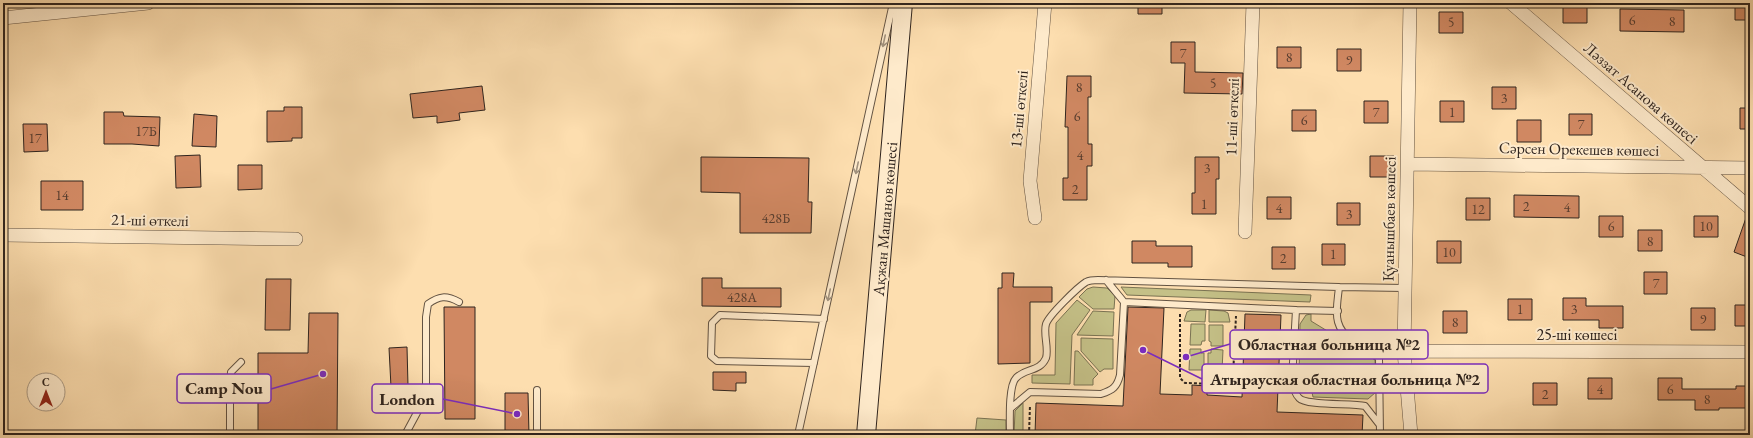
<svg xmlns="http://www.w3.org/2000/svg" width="1753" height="438" font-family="'EB Garamond',serif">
<rect width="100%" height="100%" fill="#fddeaf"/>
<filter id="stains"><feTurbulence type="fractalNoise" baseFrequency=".005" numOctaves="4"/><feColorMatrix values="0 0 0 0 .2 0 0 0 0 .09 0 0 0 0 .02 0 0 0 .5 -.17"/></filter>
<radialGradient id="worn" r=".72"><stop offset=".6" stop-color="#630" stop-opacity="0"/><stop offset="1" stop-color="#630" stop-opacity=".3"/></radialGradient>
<path fill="#c4c087" stroke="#7a7252" d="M1093,287L1107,288L1115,296L1114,309H1093L1079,297L1087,289Z
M1121,287L1311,295L1310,302L1127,295Z
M1077,300L1090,310L1072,335L1070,384L1032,383V375H1055L1056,323Z
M1191,310H1206L1205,322L1184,321L1187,312Z
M1209,310L1224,311L1228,313L1230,322H1209Z
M1093,311L1114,312L1113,336L1077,335Z
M1311,314V321L1375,360L1376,392L1368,399L1313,397C1311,387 1309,382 1299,378L1300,324L1306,315Z
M1191,324H1205V341H1202L1201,345H1190Z
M1209,325H1223V346H1211V342L1209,341Z
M1081,338L1113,339V369H1104L1100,372L1081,351Z
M1190,349H1201V353H1204V370H1189Z
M1211,349L1223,350L1222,371L1208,370V353H1211Z
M1075,351H1078L1098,374L1093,379V385H1074Z
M1023,403V435H1014L1015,411Z
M977,418L1006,420V435H975Z"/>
<path fill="#d08862" stroke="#2f241e" d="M1138,3H1162V14H1138Z
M1563,3H1587V23H1563Z
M1735,3H1750V20H1735Z
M1620,9L1684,10V32L1620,31Z
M1439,12H1463V33H1439Z
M1171,42H1195V72L1243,73L1242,94L1184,93L1185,63H1171Z
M1277,47H1301V68H1277Z
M1337,49H1361V71H1337Z
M1067,76H1091V97H1088V144H1092V166H1087V200H1063V178H1068V127H1065Z
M482,86L485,110L459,113L460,120L437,123V116L413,118L410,94Z
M1492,87H1516V109H1492Z
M1364,101H1388V123H1364Z
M1440,101H1464V122H1440Z
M284,107H302V138H292V141L267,142V111H284Z
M1740,108H1750V129H1740Z
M1292,110H1316V131H1292Z
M104,112H123L124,116L160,117L159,146L132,144H104Z
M194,114L217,116L216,147L192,146Z
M1569,114H1592V135H1569Z
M1517,120H1541V142H1517Z
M23,124H47L48,151L24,152Z
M200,155L201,187L176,188L175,156Z
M1370,156H1394V177H1370Z
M701,157L809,158L808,202H812L811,233H740V193L701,192Z
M1195,157H1219V179H1216V214H1192V193H1195Z
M238,165H262V189L238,190Z
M41,181H83V210H41Z
M1514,195L1579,196V218L1514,217Z
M1267,197H1291V219H1267Z
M1466,198H1490V220H1466Z
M1337,203H1360V225H1337Z
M1747,215L1750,216V248L1747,257L1734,252Z
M1599,216H1623V237H1599Z
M1694,216H1718V237H1694Z
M1638,230H1662V251H1638Z
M1132,241H1156V246H1192V267H1168V263H1132Z
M1437,241H1461V263H1437Z
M1322,244H1345V265H1322Z
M1272,247H1295V269H1272Z
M1644,272H1667V294H1644Z
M1002,273H1014L1013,287H1052V302H1030V363L998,364V288H1002Z
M702,278H722V288H781V307L702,306Z
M266,279H291L290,330H265Z
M1563,298H1586V306H1623V328H1599V320H1563Z
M1508,299H1532V320H1508Z
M1735,305H1750V326H1735Z
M444,307H475V419H445Z
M1128,307L1164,308L1160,394L1192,395V385L1207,386V395L1242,397L1245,314L1281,315L1277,412L1363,415L1362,435H1035L1036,403L1123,406Z
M1691,308H1715V330H1691Z
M1443,311H1467V333H1443Z
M309,313H338L337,435H258V353H308Z
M407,347L408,386L391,387L389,348Z
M713,372H746V383H736V391L713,390Z
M1588,378H1612V399H1588Z
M1658,378H1682V389H1736V386H1750V408H1719V410H1695V400H1658Z
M1533,383H1557V405H1533Z
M505,393H528L529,435H505Z"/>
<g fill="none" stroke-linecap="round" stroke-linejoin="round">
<defs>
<path id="lane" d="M1106,280L1124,302
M1339,287L1405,288
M1338,311L1296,310L1292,380C1293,386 1294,393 1299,398C1306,406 1352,403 1365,406L1379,424
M814,363L717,361L711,356L712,323L720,315L824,319
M1011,408L1030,392L1101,394C1113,390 1117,387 1120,375L1124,302L1296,310
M230,435V386L231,372L241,362
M405,435L426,396V317L428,304C439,296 446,295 459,302
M537,435V390
M798,435L893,3
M1010,435C1010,422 1008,386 1016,378C1025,368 1040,372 1046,358C1049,348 1043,334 1046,324C1049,315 1078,287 1086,282C1090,280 1094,280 1098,280L1339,287C1338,298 1335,312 1338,322C1343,340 1365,349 1379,358L1380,435"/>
<path id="street" d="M1410,3L1404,351L1411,435
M1511,3L1750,208
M3,18L148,3
M1408,164L1750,168
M1035,218L1030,181L1045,3
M1245,232L1253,3
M3,235L296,239
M1404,351L1750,352"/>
<path id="secondary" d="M866,435L903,3"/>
</defs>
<use href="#lane" stroke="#625242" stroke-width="8"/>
<use href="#street" stroke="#625242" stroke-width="14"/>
<use href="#secondary" stroke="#2f241e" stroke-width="20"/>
<path stroke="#2f241e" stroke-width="2" stroke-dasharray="3 2" stroke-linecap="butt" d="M1180,314V378L1185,383L1222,384L1229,382L1233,376L1236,316
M1029,435L1030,405"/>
<use href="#lane" stroke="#feeacb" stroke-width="6"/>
<use href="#street" stroke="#feeacb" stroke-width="13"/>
<use href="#secondary" stroke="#feeacb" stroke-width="18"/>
</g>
<defs><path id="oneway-shaft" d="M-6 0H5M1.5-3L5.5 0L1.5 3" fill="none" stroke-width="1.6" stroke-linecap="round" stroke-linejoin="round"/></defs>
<g stroke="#a1917d">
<use href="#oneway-shaft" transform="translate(884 41) rotate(102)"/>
<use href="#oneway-shaft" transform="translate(857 168) rotate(102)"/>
<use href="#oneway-shaft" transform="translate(829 295) rotate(102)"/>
</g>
<g text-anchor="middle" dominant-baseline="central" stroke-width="4" stroke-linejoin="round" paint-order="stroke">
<g font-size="14" fill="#573d2f">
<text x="1632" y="20">6</text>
<text x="1672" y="21">8</text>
<text x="1451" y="22">5</text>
<text x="1183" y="53">7</text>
<text x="1289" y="57">8</text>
<text x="1349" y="60">9</text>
<text x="1213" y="83">5</text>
<text x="1079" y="87">8</text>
<text x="1504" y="98">3</text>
<text x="1376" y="112">7</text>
<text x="1452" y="112">1</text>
<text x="1077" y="116">6</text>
<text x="1304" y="120">6</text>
<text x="1581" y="124">7</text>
<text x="146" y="131">17Б</text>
<text x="35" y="138">17</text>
<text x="1080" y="155">4</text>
<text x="1207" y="168">3</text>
<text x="1075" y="189">2</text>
<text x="62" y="195">14</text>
<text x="1204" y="204">1</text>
<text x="1526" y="206">2</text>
<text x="1567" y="207">4</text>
<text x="1279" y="208">4</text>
<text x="1478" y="209">12</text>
<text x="1349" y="214">3</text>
<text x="776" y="218">428Б</text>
<text x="1611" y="226">6</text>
<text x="1706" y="226">10</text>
<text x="1650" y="241">8</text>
<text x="1449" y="252">10</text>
<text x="1333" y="254">1</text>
<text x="1283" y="258">2</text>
<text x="1656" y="283">7</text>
<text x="742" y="297">428А</text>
<text x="1520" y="309">1</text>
<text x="1574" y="309">3</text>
<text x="1703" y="319">9</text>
<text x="1455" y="322">8</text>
<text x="1600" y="389">4</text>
<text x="1670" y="389">6</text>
<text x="1545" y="394">2</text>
<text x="1707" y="399">8</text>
</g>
<g font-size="16" fill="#2f241e" stroke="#feeacb">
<text transform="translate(1641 93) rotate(41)">Ләззат Асанова көшесі</text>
<text transform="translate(1019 109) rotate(-85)">13-ші өткелі</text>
<text transform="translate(1232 117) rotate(-88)">11-ші өткелі</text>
<text transform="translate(1579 149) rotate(1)">Сәрсен Орекешев көшесі</text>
<text transform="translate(885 219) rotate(-85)">Ақжан Машанов көшесі</text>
<text transform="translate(1389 219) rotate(-89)">Қуанышбаев көшесі</text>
<text transform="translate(150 220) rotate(1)">21-ші өткелі</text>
<text x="1577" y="334">25-ші көшесі</text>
</g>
</g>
<path fill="none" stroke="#7b2cbf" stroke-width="1.5" d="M1186 357L1230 344M1143 350L1202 379M323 374L271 389M517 414L443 399"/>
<g fill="#7b2cbf" stroke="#feeacb" stroke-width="1.5">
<circle cx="1186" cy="357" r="4"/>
<circle cx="1143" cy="350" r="4"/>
<circle cx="323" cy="374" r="4"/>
<circle cx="517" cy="414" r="4"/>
</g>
<g fill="#feeacb" stroke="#7b2cbf" stroke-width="1.5">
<rect x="1230" y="330" width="198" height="29" rx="4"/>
<rect x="1202" y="364" width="286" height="29" rx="4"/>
<rect x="177" y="374" width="94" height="29" rx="4"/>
<rect x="372" y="384" width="71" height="29" rx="4"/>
</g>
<g font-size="17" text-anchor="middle" font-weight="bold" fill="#2f241e">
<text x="1329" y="350">Областная больница №2</text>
<text x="1345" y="385">Атырауская областная больница №2</text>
<text x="224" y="394">Camp Nou</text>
<text x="407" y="405">London</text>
</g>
<rect width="1753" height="438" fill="none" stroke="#fddeaf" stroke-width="16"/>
<rect x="4" y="4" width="1745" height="430" fill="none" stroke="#2f241e" stroke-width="2"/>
<rect x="8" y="8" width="1737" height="422" fill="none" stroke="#2f241e"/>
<g transform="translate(46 392)"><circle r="19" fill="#feeacb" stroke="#ab9b86"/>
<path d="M0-3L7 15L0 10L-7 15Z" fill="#8f2418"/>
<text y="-6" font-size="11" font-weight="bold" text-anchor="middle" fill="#2f241e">С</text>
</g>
<rect width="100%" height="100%" filter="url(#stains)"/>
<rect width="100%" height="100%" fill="url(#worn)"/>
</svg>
